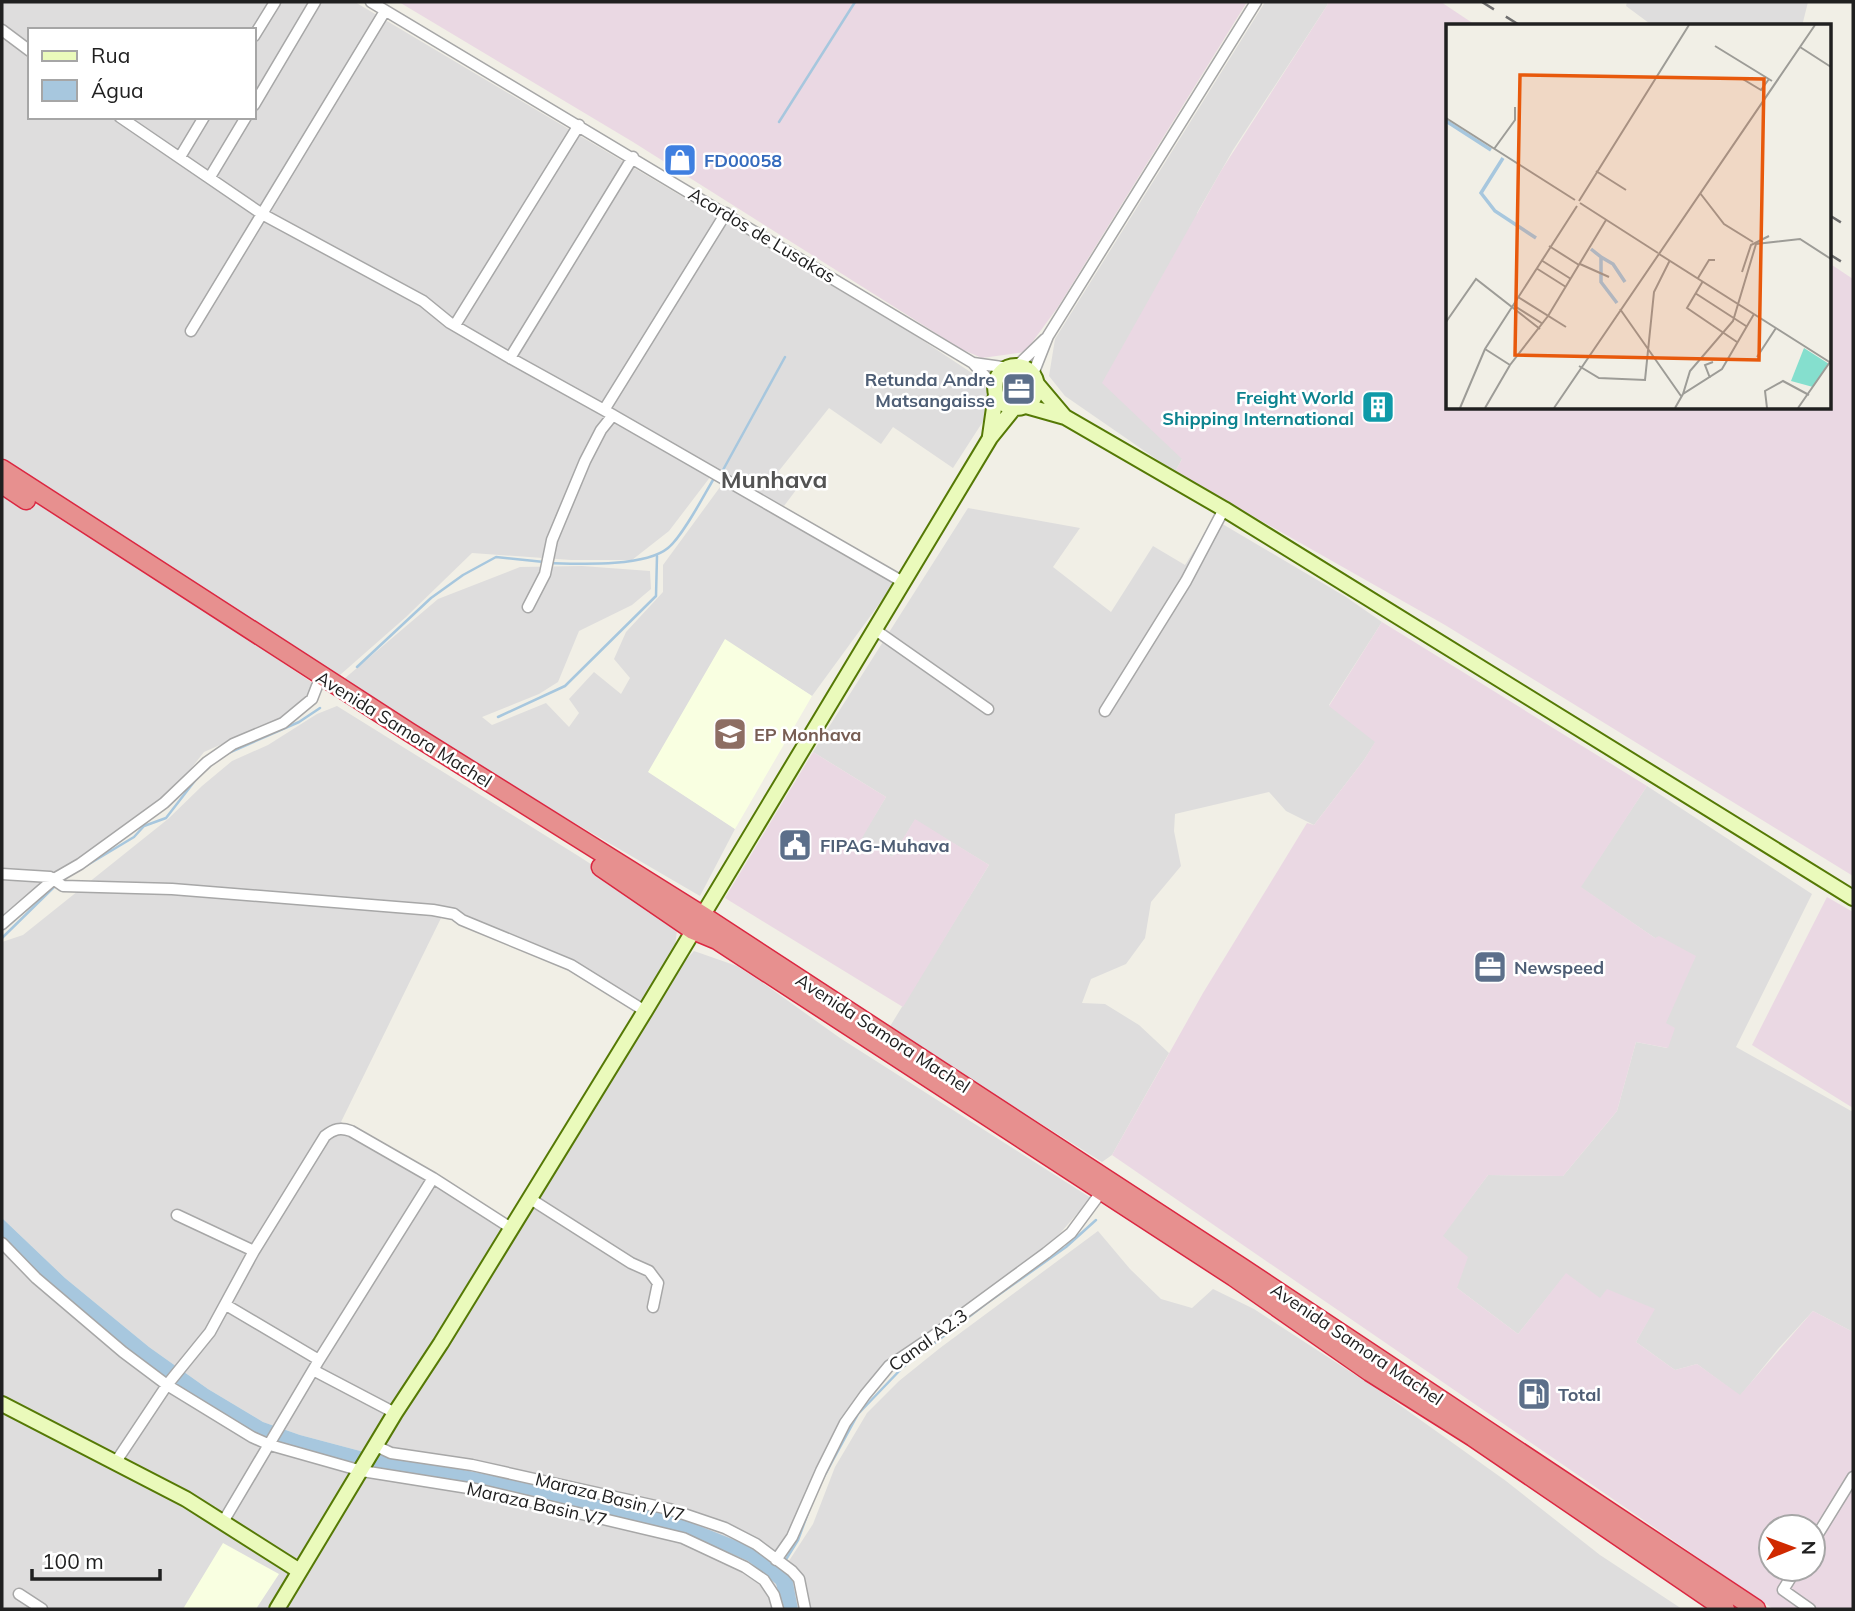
<svg xmlns="http://www.w3.org/2000/svg" width="1855" height="1611" font-family="Mulish,sans-serif">
<rect width="100%" height="100%" fill="#f1efe6"/>
<path fill="#dedddd" fill-rule="evenodd" d="M2,2H355L910,332L984,381L991,409L953,468L893,427L881,444L829,408L778,472L799,486L784,506L714,472L669,531L632,560H571L472,553L406,617L340,675L201,594L2,464ZM30,30H254V117H30Z
M1265,2H1326L1328,4L1233,150L1197,213L1182,459L1175,472L1065,396L1049,376L1055,339Z
M1627,2H1808L1802,26H1653L1626,6Z
M2,479L177,591L323,690L281,718L204,752L167,799L2,917Z
M723,483L896,581L812,696L725,640L649,772L735,829L700,896L432,740L344,679L438,599L520,567L582,566L650,571L651,589L632,605L579,631L558,682L539,694L482,717L492,725L546,703L569,727L579,713L569,699L594,672L621,694L630,678L614,659L626,632L663,592V565Z
M968,508L1080,528L1053,567L1111,612L1153,546L1185,565L1214,519L1346,597L1382,622L1329,705L1376,741L1364,760L1314,825L1286,811L1269,792L1175,814L1174,831L1181,866L1151,902L1145,938L1126,964L1091,979L1082,1003L1105,1004L1139,1025L1169,1053L1112,1155L1102,1162L889,1028L989,865L915,820L892,857L861,838L886,797L813,752Z
M337,706L580,857L678,921L674,955L639,1011L568,964L443,914L341,1122L505,1223L364,1452L300,1435L263,1422L208,1389L149,1347L65,1278L2,1218V942L23,935L168,819L202,786L232,761L268,745L317,714Z
M1647,786L1812,894L1736,1047L1853,1112V1332L1813,1311L1778,1349L1740,1396L1697,1364L1675,1370L1636,1342L1654,1309L1600,1299L1566,1274L1518,1334L1457,1288L1442,1236L1488,1175L1563,1176L1617,1111L1636,1042L1667,1048L1655,938L1580,887Z
M694,951L737,966L763,983L840,1038L1091,1198L1047,1248L869,1386L776,1562L672,1515L480,1473L378,1455L667,981Z
M1098,1231L1130,1269L1161,1299L1192,1308L1213,1289L1254,1309L1380,1391L1506,1481L1600,1555L1682,1609H798L792,1577L783,1570L813,1524L835,1467L867,1413L899,1381L940,1348Z
M2,1237L38,1275L164,1379L280,1444L375,1469L686,1534L748,1561L776,1584L783,1609H2Z"/>
<path fill="#ead8e3" fill-rule="evenodd" d="M399,2H1247L1058,307L1025,352L982,358L961,349L633,142Z
M1326,2H1441L1477,26H1447V408H1829V263L1853,279V876L1445,625L1175,472L1182,459L1102,383L1221,171L1328,4Z
M1382,622L1647,786L1581,887L1655,938L1659,936L1696,956L1666,1023L1675,1028L1668,1048L1636,1042L1617,1111L1563,1176L1488,1175L1443,1236L1468,1257L1457,1288L1518,1334L1566,1273L1600,1298L1607,1289L1655,1309L1636,1342L1675,1370L1697,1364L1740,1395L1813,1311L1853,1332V1609H1773L1112,1155L1203,993L1307,823L1314,825L1364,760L1375,742L1329,706ZM1771,1527H1813V1569H1771Z
M813,752L886,797L862,838L892,857L915,819L989,865L903,1007L725,898Z
M1827,897L1853,912V1108L1752,1045Z"/>
<path fill="#f9ffe1" d="M725,639L812,696L735,829L648,772Z
M223,1543L279,1574L256,1609H183Z"/>
<path fill="#a7c7de" d="M2,1218L65,1278L149,1347L208,1389L263,1422L300,1435L364,1452L480,1473L672,1515L752,1547L792,1577L798,1609H783L776,1584L748,1561L686,1534L375,1469L280,1444L255,1433L164,1379L38,1275L2,1237Z"/>
<g fill="none" stroke-linecap="round" stroke-linejoin="round">
<path stroke="#a7c7de" stroke-width="2.5" d="M779,122L855,2
M723,470L785,357
M550,563C581,564 645,567 668,548C682,537 703,497 713,480
M357,667L431,598L463,575L496,557L544,562
M498,717L565,686L656,596L657,556
M226,754L299,722L320,708
M202,773L212,764
M84,867L134,837L144,826L166,818L197,778
M2,938L55,886
M821,1482L858,1414L903,1367L987,1303L1066,1247L1096,1220
M785,1561L798,1540L809,1510"/>
<defs>
<path id="street" d="M371,2L973,363L995,387
M2,30L30,51
M254,36L275,2
M254,105L315,2
M120,117L262,214L423,301L450,323L510,358L604,410L903,582
M180,157L204,117
M210,177L246,117
M455,325L579,125
M191,331L385,11
M510,358L633,157
M973,363L1009,368
M1017,366L1045,339
M1033,374L1048,336L1256,2
M604,410L726,213
M528,607L545,574L552,540L585,461L601,430L613,415
M874,629L988,709
M1105,711L1186,581L1224,509
M2,874L50,877L63,886L172,889L433,910L454,914L462,920L571,965L645,1011
M2,924L54,879L80,864L164,803L207,762L233,744L283,723L312,699L317,686
M529,1198L631,1263L649,1271L658,1283L653,1307
M177,1215L254,1251
M2,1243L36,1278L123,1352L167,1385L252,1437L270,1445L362,1471L481,1490L683,1538L745,1567L764,1580L774,1595L778,1609
M226,1305L319,1360
M313,1370L395,1413
M376,1446L391,1453L472,1465L669,1509L725,1528L756,1544L792,1571L799,1579L805,1609
M115,1463L167,1385L210,1332L254,1251L325,1136C334,1129 340,1127 351,1131L433,1178L511,1228
M223,1522L319,1360L433,1178
M1813,1542L1853,1477
M776,1560L792,1537L821,1471L845,1423L865,1395L889,1366L929,1339L1046,1253L1071,1233L1102,1191
M1796,1569L1783,1590L1810,1609
M19,1594L42,1609"/>
<path id="secondary" d="M995 387a21 21 0 1 1 42 0a21 21 0 1 1-42 0Z
M1037,384L1064,416
M1026,406L1065,417L1224,509L1853,898
M990,436L996,394
M2,1404L186,1499L298,1570
M277,1609L395,1413L441,1343L645,1011L990,438L1014,408"/>
<path id="highway" d="M2,469L409,732L703,916L1241,1267L1756,1609
M2,484L26,500
M601,867L693,930L717,940L1234,1277L1370,1372L1473,1437L1725,1609"/>
</defs>
<use href="#street" stroke="#a7a7a7" stroke-width="13"/>
<use href="#secondary" stroke="#557905" stroke-width="18"/>
<use href="#highway" stroke="#db2741" stroke-width="21"/>
<use href="#street" stroke="#fff" stroke-width="10"/>
<use href="#secondary" stroke="#eafabb" stroke-width="14"/>
<use href="#highway" stroke="#e7908f" stroke-width="18"/>
<path stroke="#6e6e6e" stroke-width="2.5" stroke-dasharray="14 14" stroke-linecap="butt" d="M1482,2L1521,26
M1829,215L1853,230
M1829,254L1853,269"/>
</g>
<defs>
<symbol id="shop-square" viewBox="-11 -11 22 22"><rect x="-9" y="-9" width="18" height="18" rx="4" fill="#3f7fe0" stroke="#fff"/><path d="M-5-2.5h2.3a2.7 3.5 0 0 1 5.4 0H5L5.5 6h-11ZM-1.5-2.5h3a1.5 2.3 0 0 0-3 0Z" fill="#fff"/></symbol>
<symbol id="office-square" viewBox="-11 -11 22 22"><rect x="-9" y="-9" width="18" height="18" rx="4" fill="#5c6f8a" stroke="#fff"/><path d="M-6-3h4V-5.5h4V-3h4V5H-6ZM-1-4.5V-3h2v-1.5ZM-6 0V1H6V0Z" fill="#fff"/></symbol>
<symbol id="building-square" viewBox="-11 -11 22 22"><rect x="-9" y="-9" width="18" height="18" rx="4" fill="#0f9aa8" stroke="#fff"/><path d="M-4-6H4V6H1V3H-1V6H-4ZM-2.5-4.3h1.7v1.8h-1.7ZM.8-4.3h1.7v1.8H.8ZM-2.5-1h1.7V.8h-1.7ZM.8-1h1.7V.8H.8Z" fill="#fff"/></symbol>
<symbol id="school-square" viewBox="-11 -11 22 22"><rect x="-9" y="-9" width="18" height="18" rx="4" fill="#8d6e63" stroke="#fff"/><path d="M0-5L7-2L0 1L-7-2ZM-4 1L0 2.5L4 1V4Q0 6-4 4Z" fill="#fff"/></symbol>
<symbol id="civic-square" viewBox="-11 -11 22 22"><rect x="-9" y="-9" width="18" height="18" rx="4" fill="#5c6f8a" stroke="#fff"/><path d="M-.6-6.5H3V-4.5H.6V-3L4-1V1h2V6H-6V1h2V-1L-.6-3ZM-1.2 2.5V6h2.4V2.5Z" fill="#fff"/></symbol>
<symbol id="fuel-square" viewBox="-11 -11 22 22"><rect x="-9" y="-9" width="18" height="18" rx="4" fill="#5c6f8a" stroke="#fff"/><path d="M-5.5-6h7V0h2V4h1.3V-2.5L3-4.5l.8-.8L6-3V5H2.5V1h-1V6h-7ZM-4.2-4.7v3.2H.2V-4.7Z" fill="#fff"/></symbol>
</defs>
<g fill-rule="evenodd">
<use href="#shop-square" x="661" y="141" width="38" height="38"/>
<use href="#office-square" x="1000" y="370" width="38" height="38"/>
<use href="#building-square" x="1359" y="388" width="38" height="38"/>
<use href="#school-square" x="711" y="715" width="38" height="38"/>
<use href="#civic-square" x="776" y="826" width="38" height="38"/>
<use href="#office-square" x="1471" y="948" width="38" height="38"/>
<use href="#fuel-square" x="1515" y="1375" width="38" height="38"/>
</g>
<g text-anchor="middle" dominant-baseline="central" stroke-width="5" stroke-linejoin="round" paint-order="stroke">
<g font-size="18" font-weight="bold" fill="#366cbe" stroke="#fff" text-anchor="start">
<text x="704" y="160">FD00058</text>
</g>
<g font-size="18" fill="#202020" stroke="#fff">
<text transform="translate(762 235) rotate(31)">Acordos de Lusakas</text>
<text transform="translate(404 729) rotate(32)">Avenida Samora Machel</text>
<text transform="translate(883 1033) rotate(33)">Avenida Samora Machel</text>
<text transform="translate(928 1340) rotate(-36)">Canal A2.3</text>
<text transform="translate(1357 1344) rotate(34)">Avenida Samora Machel</text>
<text transform="translate(610 1497) rotate(14)">Maraza Basin / V7</text>
<text transform="translate(537 1504) rotate(13)">Maraza Basin V7</text>
</g>
<g font-size="18" font-weight="bold" fill="#4e5e75" stroke="#fff" text-anchor="start">
<text x="995" y="379" text-anchor="end">Retunda Andre<tspan x="995" dy="21">Matsangaisse</tspan></text>
<text x="820" y="845">FIPAG-Muhava</text>
<text x="1514" y="967">Newspeed</text>
<text x="1558" y="1394">Total</text>
</g>
<g font-size="18" font-weight="bold" fill="#0d838f" stroke="#fff" text-anchor="end">
<text x="1354" y="397">Freight World<tspan x="1354" dy="21">Shipping International</tspan></text>
</g>
<g font-size="18" font-weight="bold" fill="#785e54" stroke="#fff" text-anchor="start">
<text x="754" y="734">EP Monhava</text>
</g>
<g font-size="24" font-weight="bold" fill="#535353" stroke="#fff">
<text x="774" y="479">Munhava</text>
</g>
</g>
<g transform="translate(1446 24)">
<rect width="385" height="385" fill="#f1efe6"/>
<path d="M358,324L383,340L367,363L345,357Z" fill="#85dfce"/>
<path fill="none" stroke="#a7c7de" stroke-width="3.5" d="M0,97L45,126M57,134L35,169L49,187L90,214M145,225L155,233V258L171,279M155,233L167,240L179,258"/>
<path fill="none" stroke="#9d9c97" stroke-width="2" d="M269,22L326,57M354,23L385,43M295,54L315,66L323,55M0,94L129,176M48,125L69,96V83M150,147L180,166M254,169L278,200L307,218M133,177L243,1M134,179L212,229M103,222L133,241M213,230L385,339M95,236L125,255M134,240L163,253M90,244L120,263M296,248L305,221L323,212M252,254L263,236H269M257,257L241,284L291,318M249,269L300,302M72,273L120,303M67,281L97,300M174,285L235,372M0,298L30,255L94,305M39,325L64,341M311,333L330,304M133,342L153,354L199,356L208,268L224,236M264,354L259,341L267,338M237,370L244,347L287,297L310,220L354,215L385,235M14,384L39,325L131,182M39,384L64,341L102,292L160,196M108,384L369,1M229,384L237,370L276,345L308,290M321,384L319,367L337,357L363,371M352,384L384,338"/>
<path fill="#e8590c" fill-opacity="0.15" stroke="#e8590c" stroke-width="3.5" d="M74,51L318,55L313,336L69,331Z"/>
<rect width="385" height="385" fill="none" stroke="#202020" stroke-width="3.5"/>
</g>
<rect width="1855" height="1611" fill="none" stroke="#202020" stroke-width="7"/>
<rect x="28" y="28" width="228" height="91" fill="#ffffff" stroke="#a6a6a6" stroke-width="2"/>
<rect x="42" y="51" width="35" height="10" fill="#eafabb" stroke="#a6a6a6" stroke-width="2"/>
<text x="91" y="63" font-size="21" fill="#202020">Rua</text>
<rect x="42" y="80" width="35" height="21" fill="#a7c7de" stroke="#a6a6a6" stroke-width="2"/>
<text x="91" y="98" font-size="21" fill="#202020">Água</text>
<g transform="translate(1792 1548) rotate(89)"><circle r="33" fill="#ffffff" stroke="#a6a6a6" stroke-width="2"/>
<path d="M0-5L12 26L0 18L-12 26Z" fill="#d02900"/>
<text y="-10" font-size="19" font-weight="bold" text-anchor="middle" fill="#202020">N</text>
</g>
<path d="M32 1569v10h128v-10" fill="none" stroke="#202020" stroke-width="3.5"/>
<text x="42" y="1569" font-size="21" fill="#202020" stroke="#ffffff" stroke-width="5" paint-order="stroke">100 m</text>
</svg>
